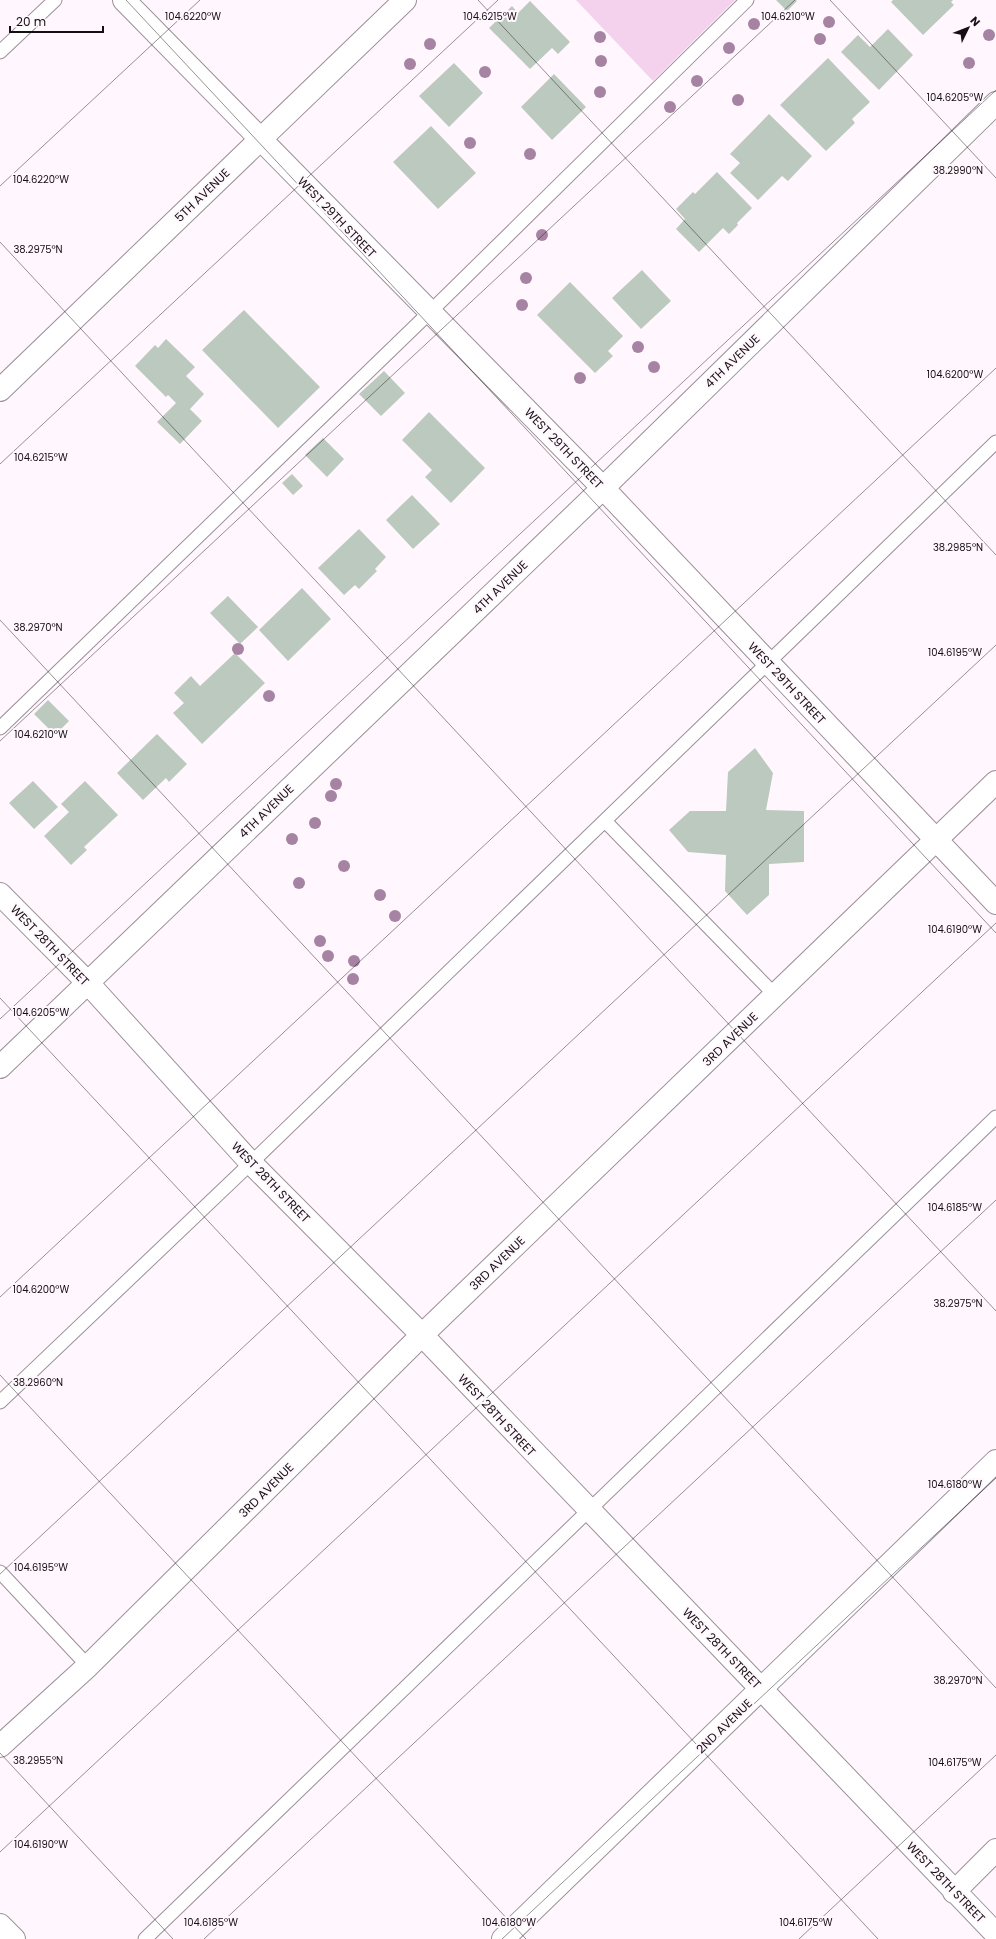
<svg xmlns="http://www.w3.org/2000/svg" width="996" height="1939" font-family="Poppins,sans-serif">
<rect width="100%" height="100%" fill="#fff7fd"/>
<path fill="#f4d2ee" d="M576,0H735L653,81Z"/>
<path fill="#bcc9be" d="M776,0H796L797,1L787,11Z
M893,0H953L951,2L954,5L923,35L891,2Z
M530,1L570,42L558,54L552,48L530,69L489,28L512,6L518,13Z
M888,29L913,55L879,90L841,52L858,35L870,47Z
M828,58L870,102L852,119L855,123L826,151L780,105Z
M454,63L483,93L449,127L419,96Z
M554,74L586,107L552,140L521,107Z
M769,114L812,156L788,181L782,176L758,200L730,173L740,163L730,154Z
M431,126L476,173L438,209L393,162Z
M717,172L752,208L737,223L738,225L729,234L723,228L699,252L676,229L685,219L676,209L693,192L695,194Z
M642,270L671,301L641,329L612,298Z
M570,282L623,336L608,351L613,356L595,373L537,315Z
M244,310L320,387L278,428L202,350Z
M166,339L195,367L186,376L204,394L190,409L202,421L180,444L157,422L176,403L168,395L166,397L135,366L155,345L158,348Z
M384,371L405,393L381,416L359,394Z
M429,412L485,468L451,503L425,477L432,470L402,440Z
M323,438L344,459L327,477L305,455Z
M292,474L303,486L293,495L282,483Z
M412,495L440,524L413,549L386,520Z
M359,529L386,557L375,569L377,571L359,589L355,585L344,595L318,568Z
M302,588L331,619L288,661L259,630Z
M228,596L258,627L240,644L210,613Z
M235,653L265,683L202,744L173,713L184,703L174,693L191,676L200,686Z
M48,700L69,721L55,735L34,714Z
M157,734L187,764L169,782L166,778L143,800L117,773Z
M755,748L773,773L766,810L804,811V862L769,864V895L747,915L725,891L726,855L688,852L669,830L690,811H726L728,772Z
M33,781L58,807L34,829L9,803Z
M85,781L118,815L84,847L87,850L71,865L44,836L69,812L61,804Z"/>
<g fill="none" stroke-linecap="round" stroke-linejoin="round">
<defs>
<path id="lane" d="M0,52L55,0
M0,728L430,312L747,0
M605,821L775,995
M0,1402L251,1163L996,442
M0,1572L88,1666
M145,1939L996,1117"/>
<path id="street" d="M0,390L405,0
M0,894L87,982L251,1163L422,1335L996,1934
M0,1067L603,488L996,103
M0,1746L88,1666L422,1335L996,782
M954,1892L996,1850
M0,1925L14,1939
M503,1939L996,1461"/>
<path id="secondary" d="M124,0L603,488L996,903"/>
</defs>
<use href="#lane" stroke="#9c8f99" stroke-width="15"/>
<use href="#street" stroke="#9c8f99" stroke-width="24"/>
<use href="#secondary" stroke="#9c8f99" stroke-width="24"/>
<use href="#lane" stroke="#fff" stroke-width="13"/>
<use href="#street" stroke="#fff" stroke-width="22"/>
<use href="#secondary" stroke="#fff" stroke-width="22"/>
</g>
<g fill="#a783a3">
<circle cx="829" cy="22" r="6"/>
<circle cx="754" cy="24" r="6"/>
<circle cx="989" cy="35" r="6"/>
<circle cx="600" cy="37" r="6"/>
<circle cx="820" cy="39" r="6"/>
<circle cx="430" cy="44" r="6"/>
<circle cx="729" cy="48" r="6"/>
<circle cx="601" cy="61" r="6"/>
<circle cx="969" cy="63" r="6"/>
<circle cx="410" cy="64" r="6"/>
<circle cx="485" cy="72" r="6"/>
<circle cx="697" cy="81" r="6"/>
<circle cx="600" cy="92" r="6"/>
<circle cx="738" cy="100" r="6"/>
<circle cx="670" cy="107" r="6"/>
<circle cx="470" cy="143" r="6"/>
<circle cx="530" cy="154" r="6"/>
<circle cx="542" cy="235" r="6"/>
<circle cx="526" cy="278" r="6"/>
<circle cx="522" cy="305" r="6"/>
<circle cx="638" cy="347" r="6"/>
<circle cx="654" cy="367" r="6"/>
<circle cx="580" cy="378" r="6"/>
<circle cx="238" cy="649" r="6"/>
<circle cx="269" cy="696" r="6"/>
<circle cx="336" cy="784" r="6"/>
<circle cx="331" cy="796" r="6"/>
<circle cx="315" cy="823" r="6"/>
<circle cx="292" cy="839" r="6"/>
<circle cx="344" cy="866" r="6"/>
<circle cx="299" cy="883" r="6"/>
<circle cx="380" cy="895" r="6"/>
<circle cx="395" cy="916" r="6"/>
<circle cx="320" cy="941" r="6"/>
<circle cx="328" cy="956" r="6"/>
<circle cx="354" cy="961" r="6"/>
<circle cx="353" cy="979" r="6"/>
</g>
<path fill="none" stroke="#130f13" stroke-width="1" stroke-opacity="0.45" d="M126,0L996,933M478,0L996,555M830,0L996,178M0,186L200,0M0,242L996,1311M0,464L498,0M0,620L996,1688M0,741L795,0M0,998L878,1939M0,1019L996,90M0,1297L996,368M0,1375L526,1939M0,1574L996,645M0,1753L173,1939M0,1852L996,923M204,1939L996,1200M502,1939L996,1478M799,1939L996,1755"/>
<g text-anchor="middle" dominant-baseline="central" stroke-width="4" stroke-linejoin="round" paint-order="stroke">
<g font-size="12" fill="#130f13" stroke="#fff7fd">
<text transform="translate(202 195) rotate(-44)">5TH AVENUE</text>
<text transform="translate(337 217) rotate(46)">WEST 29TH STREET</text>
<text transform="translate(732 361) rotate(-44)">4TH AVENUE</text>
<text transform="translate(564 448) rotate(46)">WEST 29TH STREET</text>
<text transform="translate(500 587) rotate(-44)">4TH AVENUE</text>
<text transform="translate(787 683) rotate(47)">WEST 29TH STREET</text>
<text transform="translate(266 811) rotate(-44)">4TH AVENUE</text>
<text transform="translate(50 945) rotate(46)">WEST 28TH STREET</text>
<text transform="translate(730 1039) rotate(-44)">3RD AVENUE</text>
<text transform="translate(271 1182) rotate(46)">WEST 28TH STREET</text>
<text transform="translate(497 1263) rotate(-44)">3RD AVENUE</text>
<text transform="translate(497 1415) rotate(47)">WEST 28TH STREET</text>
<text transform="translate(266 1490) rotate(-45)">3RD AVENUE</text>
<text transform="translate(722 1648) rotate(46)">WEST 28TH STREET</text>
<text transform="translate(724 1726) rotate(-44)">2ND AVENUE</text>
<text transform="translate(946 1882) rotate(46)">WEST 28TH STREET</text>
</g>
</g>
<g font-size="10" text-anchor="middle" fill="#130f13" stroke="#fff7fd" stroke-width="4" stroke-linejoin="round" paint-order="stroke">
<text x="193" y="20">104.6220°W</text>
<text x="490" y="20">104.6215°W</text>
<text x="788" y="20">104.6210°W</text>
<text x="955" y="101">104.6205°W</text>
<text x="958" y="174">38.2990°N</text>
<text x="41" y="183">104.6220°W</text>
<text x="38" y="253">38.2975°N</text>
<text x="955" y="378">104.6200°W</text>
<text x="41" y="461">104.6215°W</text>
<text x="958" y="551">38.2985°N</text>
<text x="38" y="631">38.2970°N</text>
<text x="955" y="656">104.6195°W</text>
<text x="41" y="738">104.6210°W</text>
<text x="955" y="933">104.6190°W</text>
<text x="41" y="1016">104.6205°W</text>
<text x="955" y="1211">104.6185°W</text>
<text x="41" y="1293">104.6200°W</text>
<text x="958" y="1307">38.2975°N</text>
<text x="38" y="1386">38.2960°N</text>
<text x="955" y="1488">104.6180°W</text>
<text x="41" y="1571">104.6195°W</text>
<text x="958" y="1684">38.2970°N</text>
<text x="38" y="1764">38.2955°N</text>
<text x="955" y="1766">104.6175°W</text>
<text x="41" y="1848">104.6190°W</text>
<text x="211" y="1926">104.6185°W</text>
<text x="509" y="1926">104.6180°W</text>
<text x="806" y="1926">104.6175°W</text>
</g>
<g transform="translate(968 28) rotate(47)" stroke="#fff7fd" stroke-width="3" paint-order="stroke">
<path d="M0-3L7 15L0 10L-7 15Z" fill="#130f13"/>
<text y="-6" font-size="11" font-weight="bold" text-anchor="middle" fill="#130f13">N</text>
</g>
<path d="M10 26v6h93v-6" fill="none" stroke="#130f13" stroke-width="2"/>
<text x="16" y="26" font-size="12" fill="#130f13" stroke="#fff7fd" stroke-width="3" paint-order="stroke">20 m</text>
</svg>
